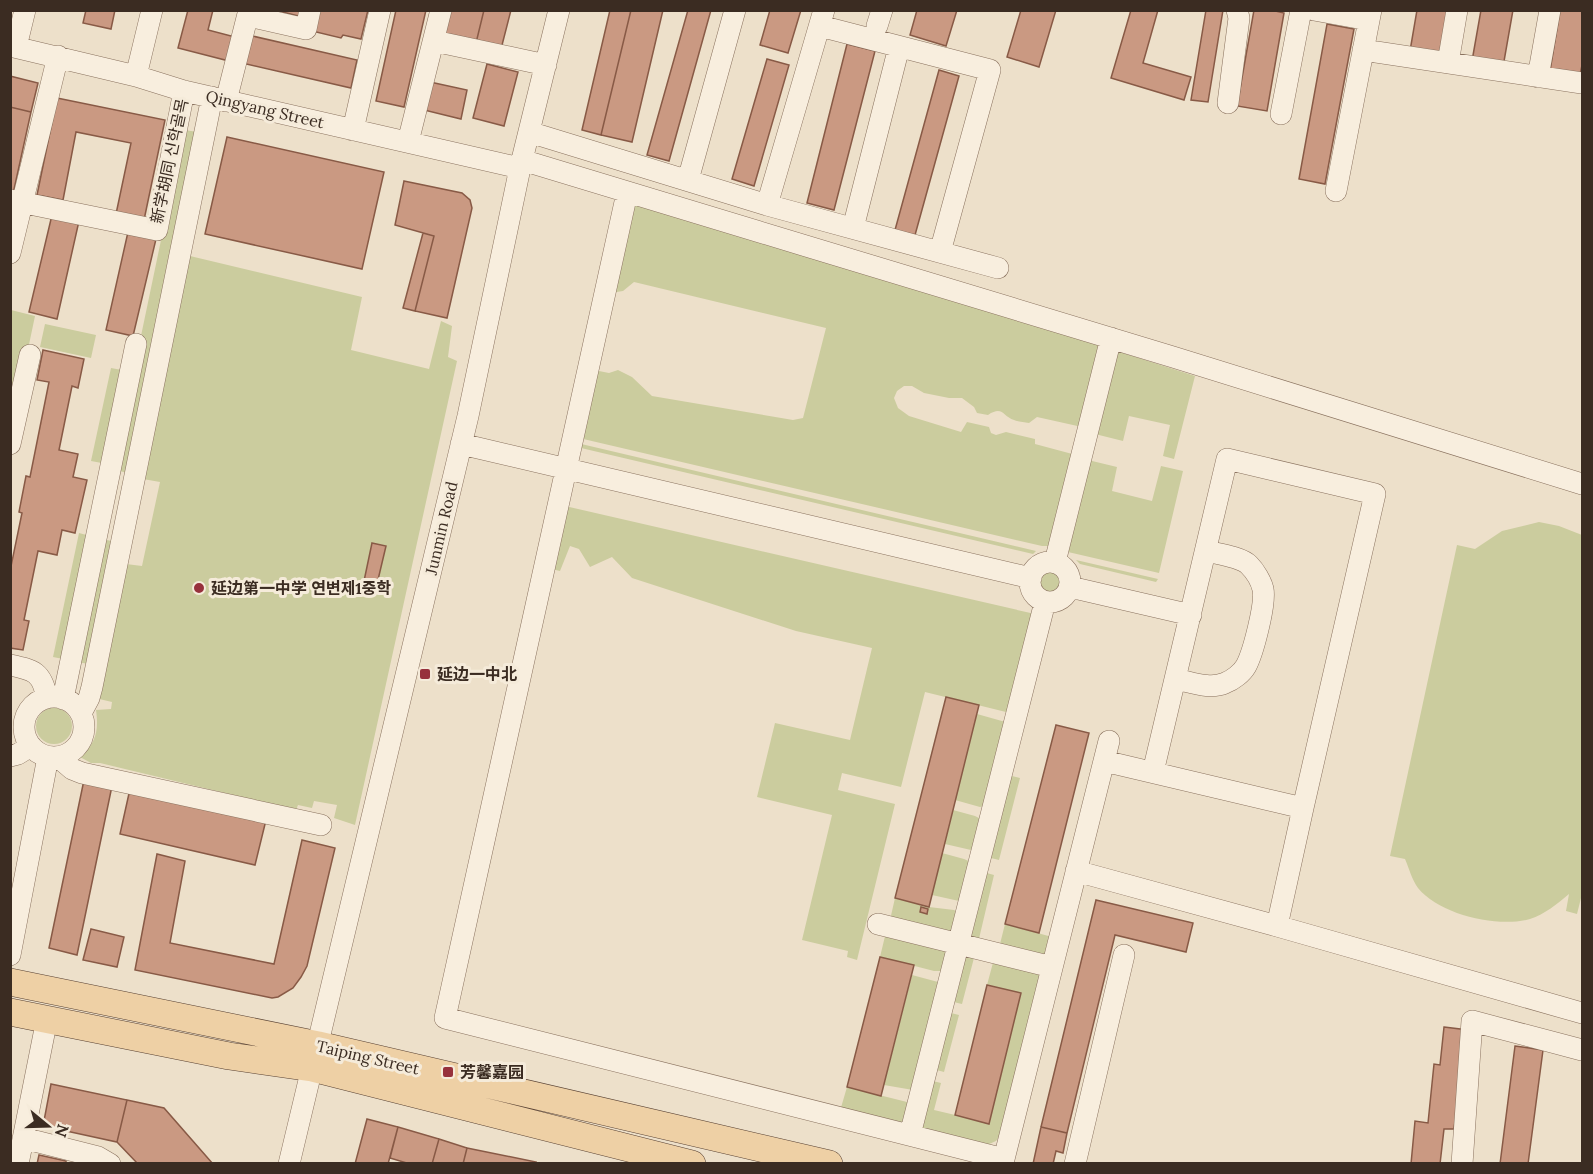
<svg xmlns="http://www.w3.org/2000/svg" width="1593" height="1174" font-family="Lora,'Noto Sans SC','Noto Sans KR',serif">
<rect width="100%" height="100%" fill="#ede0ca"/>
<path fill="#cbcc9e" d="M184,130L198,132L129,473L113,470Z
M632,203L1102,342L1082,427L1037,417L1029,423C1024,422 1019,422 1014,420C1003,417 1003,405 988,415L977,413L974,407L962,398H949L924,393L912,386H904L897,391L894,398L898,408L909,416L961,432L967,422L989,427L991,433L996,435L1006,432L1035,439V444L1076,455L1052,546H1042L579,438L594,370L609,373L618,370L632,377L652,396L793,420L803,418L826,328L634,282L623,291L610,293Z
M190,256L362,297L351,350L429,369L441,321L452,326L448,357L457,361L355,825L334,818L337,805L314,801L312,808L298,805L296,810L100,763H91L80,757C96,743 99,731 96,710L111,709L112,702L95,698L126,564L142,566L160,482L143,479Z
M11,310L35,316L11,430Z
M45,324L96,335L91,358L40,347Z
M1120,352L1195,376L1174,459L1163,456L1170,425L1129,416L1123,441L1095,434L1116,354Z
M111,368L127,371L107,464L91,461Z
M577,443L1036,551L1033,554L581,448Z
M1088,460L1117,467L1112,491L1152,501L1161,466L1183,471L1159,573L1068,552Z
M565,506L1035,614L1010,713L925,692L901,787L842,773L838,790L895,804L857,960L847,957L848,951L802,940L832,815L757,797L775,723L850,740L872,648L796,631L632,578L612,557L590,567L579,549L570,546L560,571L551,569Z
M1539,522L1559,526L1582,535V894L1577,914L1566,911L1569,894C1557,904 1545,914 1530,919C1498,928 1440,915 1418,888C1412,880 1409,868 1405,859L1390,856L1457,545L1475,549L1502,531Z
M79,533L94,537L68,660L53,657Z
M103,539L115,542L89,664L77,662Z
M1076,560L1158,579L1156,582L1080,564Z
M1047,571L1054,572L1060,577C1063,587 1058,594 1048,594C1037,589 1036,577 1047,571Z
M36 726a18 18 0 1 1 36 0a18 18 0 1 1-36 0Z
M977,714L1009,723L984,806L980,807L955,800Z
M1008,775L1020,778L999,860L987,857Z
M953,810L975,816L983,820L971,850L945,844Z
M942,853L964,859L973,863L959,901L932,895Z
M983,872L994,875L978,943L971,940L969,929Z
M895,898L929,907L954,910L957,912L953,932L890,920Z
M1005,924L1052,937L1048,951L1044,956L999,948Z
M886,932L949,952L944,971H934L880,957Z
M975,954L962,1004L949,1001L962,957Z
M994,959L1039,975L1040,978L1000,1135L996,1141L987,1145L923,1130L920,1121L929,1080L941,1083L934,1110L989,1123L1020,993L987,985Z
M912,975L938,982L913,1090L884,1085Z
M947,1012L959,1015L944,1072L933,1069Z
M847,1087L907,1102L910,1104L905,1120L899,1124L840,1111Z"/>
<path fill="#ca9982" stroke="#885a46" stroke-width="1.5" d="M86,10H115L111,29L83,23Z
M188,10H213L208,30L235,37L229,61L178,48Z
M275,10H303L302,17Z
M317,10H368L361,39L343,35L341,38L312,31Z
M396,10H426L404,107L376,101Z
M450,10H484L476,43L443,36Z
M484,10H511L501,49L476,43Z
M610,10H631L601,135L582,130Z
M631,10H663L632,142L601,135Z
M688,10H711L669,161L647,155Z
M770,10H801L788,53L760,45Z
M917,10H957L946,46L910,35Z
M1021,10H1056L1039,67L1007,57Z
M1131,10H1158L1143,63L1191,77L1184,100L1111,78Z
M1206,10H1223L1208,102L1191,100Z
M1254,10H1271L1284,13L1267,111L1237,106Z
M1417,10H1448L1440,56L1410,51Z
M1481,10H1513L1503,67L1472,61Z
M1560,10H1582V65L1580,76L1550,71Z
M1327,24L1354,29L1325,184L1299,179Z
M248,35L357,60L351,88L242,63Z
M847,44L875,51L834,210L807,203Z
M767,59L789,65L754,186L732,179Z
M487,64L518,72L504,126L473,118Z
M939,70L959,76L915,235L895,230Z
M10,76L38,83L31,112L10,107Z
M430,82L467,90L461,119L424,110Z
M57,98L165,120L144,220L116,214L131,143L76,132L63,200L37,195Z
M10,107L31,112L13,194H10Z
M227,137L384,172L362,269L205,234Z
M404,181L462,193L470,200L472,208L447,318L415,311L434,236L395,225Z
M52,215L79,221L57,319L29,312Z
M128,232L156,239L133,336L106,330Z
M423,233L434,236L415,311L403,308Z
M43,350L84,359L78,388L72,386L59,450L78,454L73,477L87,480L75,533L62,530L57,555L38,551L24,620L29,621L23,650L10,648V571L22,513L19,512L26,476L30,477L49,382L37,380Z
M372,543L386,546L377,584L364,581Z
M946,697L979,705L929,907L895,898Z
M1056,725L1089,733L1039,933L1005,924Z
M84,780L112,786L77,955L49,948Z
M130,789L266,820L255,865L120,834Z
M302,840L335,848L307,966L301,977L293,988L278,997L272,998L135,970L157,854L185,861L170,943L274,964Z
M1096,900L1193,923L1186,952L1115,935L1067,1133L1041,1127Z
M921,907L928,909L927,914L920,912Z
M91,929L124,937L117,967L83,960Z
M880,957L914,965L881,1096L847,1087Z
M987,985L1021,993L989,1124L955,1115Z
M1444,1027L1468,1030L1454,1129H1444L1440,1164H1411L1415,1121L1428,1123L1434,1064L1440,1065Z
M1515,1046L1543,1050L1528,1164H1500Z
M51,1084L127,1100L117,1142L43,1126Z
M127,1100L164,1108L213,1164H138L117,1142Z
M367,1119L398,1127L388,1164H355Z
M398,1127L439,1139L432,1164H410L390,1158Z
M1041,1127L1067,1133L1063,1153L1056,1151L1053,1164H1033Z
M439,1139L467,1148L463,1164H432Z
M467,1148L536,1162L535,1164H463Z
M39,1155L66,1161V1164H37Z"/>
<g fill="none" stroke-linecap="round" stroke-linejoin="round">
<defs>
<path id="minor" d="M1314,10L1369,20
M248,16L306,29L310,10
M820,26L990,70L940,252
M877,26L882,10
M434,41L546,65
M10,46L136,76L184,91L520,168
M16,47L25,10
M1363,50L1582,83
M1448,63L1457,10
M136,76L152,10
M1538,77L1550,10
M226,101L249,10
M1228,103L1239,18L1237,10
M1281,114L1301,10
M353,130L380,10
M529,132L767,205L998,268
M408,142L441,10
M522,160L1173,357L1582,484
M688,180L735,10
M1336,191L1371,10
M627,193L445,1018L1004,1159L1109,741
M10,200L157,230L184,91
M767,205L824,10
M853,228L899,47
M10,253L58,56
M10,444L30,355
M461,444L1031,578
M1030 582a20 20 0 1 1 40 0a20 20 0 1 1-40 0Z
M1055,562L1111,338
M1070,587L1191,615
M10,665C34,670 42,672 47,698
M1175,679C1191,682 1210,690 1225,683C1233,680 1242,673 1246,666C1253,653 1266,604 1263,589C1261,581 1255,571 1249,565C1241,557 1218,554 1206,551
M24 727a30 30 0 1 1 60 0a30 30 0 1 1-60 0Z
M63,699L136,344
M81,713L89,698L92,687L212,97
M10,756L18,754L31,746
M58,757L72,769L82,773L321,825
M1104,761L1303,808
M1153,772L1227,459L1375,494L1303,808L1277,926
M1076,871L1277,926L1582,1013
M878,924L1052,967
M10,955L48,757
M910,1135L1045,602
M23,1138L98,1157L110,1164
M18,1164L47,1019
M289,1164L468,416L520,168L559,10
M1075,1164L1124,955
M1462,1164L1472,1021L1582,1050"/>
<path id="major" d="M10,982L318,1045L829,1164
M10,1012L229,1056L312,1068L692,1164"/>
</defs>
<use href="#minor" stroke="#8a725f" stroke-width="22"/>
<use href="#major" stroke="#584133" stroke-width="28"/>
<use href="#minor" stroke="#f8eede" stroke-width="21"/>
<use href="#major" stroke="#eed0a5" stroke-width="27"/>
</g>
<g fill="#97313c" stroke="#f5ebda" stroke-width="2">
<circle cx="199" cy="588" r="6"/>
<rect x="419" y="668" width="12" height="12" rx="3"/>
<rect x="442" y="1066" width="12" height="12" rx="3"/>
</g>
<g text-anchor="middle" dominant-baseline="central" stroke-width="6" stroke-linejoin="round" paint-order="stroke">
<g font-size="16" fill="#3b2c22" stroke="#f5ebda">
<text transform="translate(265 109) rotate(13)">Qingyang Street</text>
<text transform="translate(169 161) rotate(-78)">新学胡同 신학골목</text>
<text transform="translate(441 528) rotate(-77)">Junmin Road</text>
<text transform="translate(368 1057) rotate(13)">Taiping Street</text>
</g>
<g font-size="16" font-weight="bold" fill="#3b2c22" stroke="#f5ebda" text-anchor="start">
<text x="211" y="588">延边第一中学 연변제1중학</text>
<text x="437" y="674">延边一中北</text>
<text x="460" y="1072">芳馨嘉园</text>
</g>
</g>
<rect width="1593" height="1174" fill="none" stroke="#3b2c22" stroke-width="24"/>
<g transform="translate(48 1126) rotate(109)" stroke="#f5ebda" stroke-width="4.5" paint-order="stroke">
<path d="M0-4.5L10 22L0 15L-10 22Z" fill="#3b2c22"/>
<text y="-9" font-size="16" font-weight="bold" text-anchor="middle" fill="#3b2c22">N</text>
</g>
</svg>
